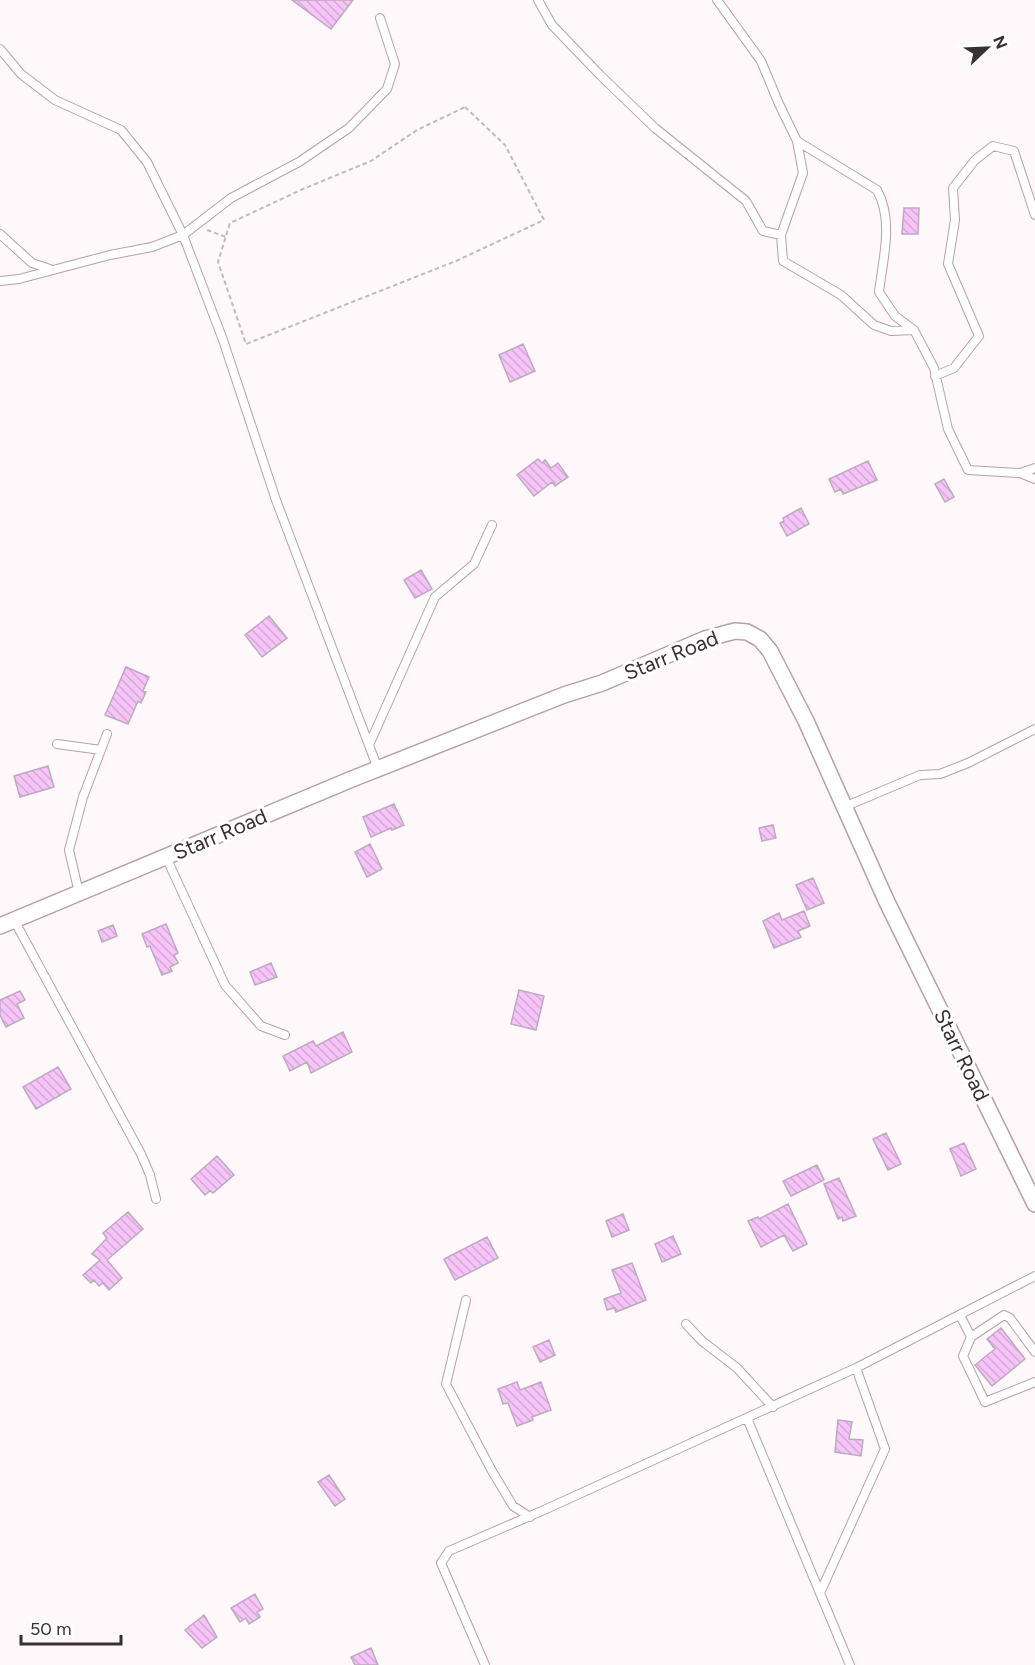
<svg xmlns="http://www.w3.org/2000/svg" width="1035" height="1665" font-family="Figtree,sans-serif">
<defs>
<pattern id="building-back-hatch" width="6" height="6" patternUnits="userSpaceOnUse" patternTransform="scale(1.5)"><rect width="6" height="6" fill="#f7c4f9"/><path d="M-1 5l2 2M0 0l6 6M5-1l2 2" fill="none" stroke="#d4a9d6"/></pattern>
</defs>
<rect width="100%" height="100%" fill="#fef8fb"/>
<path fill="url(#building-back-hatch)" stroke="#bdaabe" stroke-width="1.5" d="M292,0H353L331,29Z
M904,208H919L918,234H902Z
M523,344L535,371L510,382L499,355Z
M538,459L542,463L545,460L551,468L558,463L568,477L555,486L552,482L534,496L517,475Z
M868,461L877,480L843,494L841,489L835,492L829,479Z
M944,479L954,497L945,502L935,484Z
M801,508L809,524L787,536L780,523L784,521L783,518Z
M421,570L432,589L415,598L404,580Z
M269,616L287,638L262,657L245,635Z
M126,667L149,677L143,691L146,692L141,703L138,701L128,724L105,715Z
M48,766L54,787L20,797L14,776Z
M394,804L404,825L392,830L391,828L371,837L363,817Z
M773,825L776,838L762,841L759,828Z
M370,844L382,869L367,877L355,852Z
M813,878L824,903L807,910L796,885Z
M804,911L810,926L798,931L801,937L774,948L763,921L779,913L782,920Z
M166,924L178,953L174,955L178,963L170,967L172,971L162,975L150,946L147,947L142,934Z
M113,925L117,936L102,942L98,931Z
M271,963L277,977L255,985L250,972Z
M519,990L544,996L536,1030L511,1024Z
M20,991L25,1000L17,1004L24,1018L6,1027L0,1015V1000Z
M343,1032L352,1052L311,1073L307,1062L290,1071L283,1056L313,1041L316,1046Z
M58,1067L71,1089L36,1109L23,1087Z
M886,1133L901,1164L888,1170L873,1139Z
M964,1143L976,1169L961,1176L950,1149Z
M217,1156L234,1175L213,1193L210,1191L205,1195L191,1179Z
M817,1165L824,1180L791,1196L783,1181Z
M839,1178L856,1216L843,1221L842,1217L838,1219L824,1184Z
M788,1204L807,1244L793,1251L784,1235L761,1247L748,1221L758,1217L759,1219Z
M128,1212L143,1229L107,1260L122,1278L109,1290L103,1283L99,1286L94,1280L91,1283L83,1275L100,1260L92,1254L107,1238L103,1233Z
M623,1214L629,1230L612,1237L606,1221Z
M673,1236L681,1254L662,1262L655,1244Z
M487,1237L498,1258L455,1280L444,1259Z
M632,1263L646,1300L616,1312L614,1308L607,1310L604,1299L621,1293L612,1270Z
M1001,1328L1025,1359L992,1386L975,1365L995,1349L987,1339Z
M549,1340L555,1355L540,1362L533,1347Z
M517,1382L520,1390L541,1382L551,1410L532,1417L533,1420L517,1426L508,1403L503,1404L498,1389Z
M838,1420L852,1422L849,1439L863,1440L861,1456L835,1452Z
M329,1475L345,1499L335,1506L318,1482Z
M255,1594L263,1609L257,1612L260,1617L249,1624L246,1618L240,1622L231,1608Z
M204,1615L217,1637L202,1648L185,1630Z
M371,1648L378,1665H355L351,1657Z"/>
<g fill="none" stroke-linecap="round" stroke-linejoin="round">
<defs>
<path id="lane" d="M538,0L552,25L600,75L655,128L746,201L763,231L781,235L803,173L797,141L877,190C894,221 883,258 879,292L895,316L914,330L934,368L948,429L968,470L1020,473L1035,479
M717,0L761,61L779,104L797,141
M0,49L21,74L55,100L121,130L147,162L183,235L152,247L110,255L19,279L0,281
M0,234L32,263L50,269
M781,235L783,261L841,295L874,325L891,331L914,330
M935,376L954,368L979,336L948,264L955,220L953,188L975,160L993,146L1014,151L1035,215
M1020,473L1035,468
M57,744L101,750
M369,745L435,597L474,564L492,525
M378,769L276,500L223,340L183,235L231,198L299,162L349,128L387,89L395,64L380,18
M844,807L920,775L940,774L968,763L1035,729
M166,857L225,985L261,1026L285,1035
M79,893L69,850L83,797L107,734
M14,920L141,1154L150,1175L156,1199
M466,1300L446,1384L492,1471L513,1506L530,1517
M960,1315L971,1337
M686,1324L702,1341L737,1368L773,1407
M1035,1352L1010,1318L1004,1315L971,1337L963,1356L985,1402L1035,1382
M747,1418L850,1665
M820,1593L885,1449L856,1368
M485,1665L441,1563L449,1551L544,1510L856,1368L1035,1276"/>
<path id="street" d="M0,926L352,779L564,695L602,683L705,639L735,631L747,632L760,639L770,651L806,721L886,900L1035,1204"/>
</defs>
<use href="#lane" stroke="#b89fad" stroke-width="10"/>
<use href="#street" stroke="#b89fad" stroke-width="18"/>
<path stroke="#c1b9bd" stroke-width="2" stroke-dasharray="4.5 3" stroke-linecap="butt" d="M465,107L505,145L544,220L456,261L246,344L218,262L230,223L303,189L371,161L417,130Z
M207,230L226,237"/>
<use href="#lane" stroke="#fff" stroke-width="8"/>
<use href="#street" stroke="#fff" stroke-width="15"/>
</g>
<g text-anchor="middle" dominant-baseline="central" stroke-width="6" stroke-linejoin="round" paint-order="stroke">
<g font-size="21" fill="#392f35" stroke="#fff">
<text transform="translate(671 655) rotate(-22)">Starr Road</text>
<text transform="translate(220 834) rotate(-23)">Starr Road</text>
<text transform="translate(962 1055) rotate(64)">Starr Road</text>
</g>
</g>
<g transform="translate(987 48) rotate(67)" stroke="#ffffff" stroke-width="4.5" paint-order="stroke">
<path d="M0-4.5L10 22L0 15L-10 22Z" fill="#392f35"/>
<text y="-9" font-size="16" font-weight="bold" text-anchor="middle" fill="#392f35">N</text>
</g>
<path d="M21 1635v9h100v-9" fill="none" stroke="#392f35" stroke-width="3"/>
<text x="30" y="1635" font-size="18" fill="#392f35" stroke="#ffffff" stroke-width="4.5" paint-order="stroke">50 m</text>
</svg>
